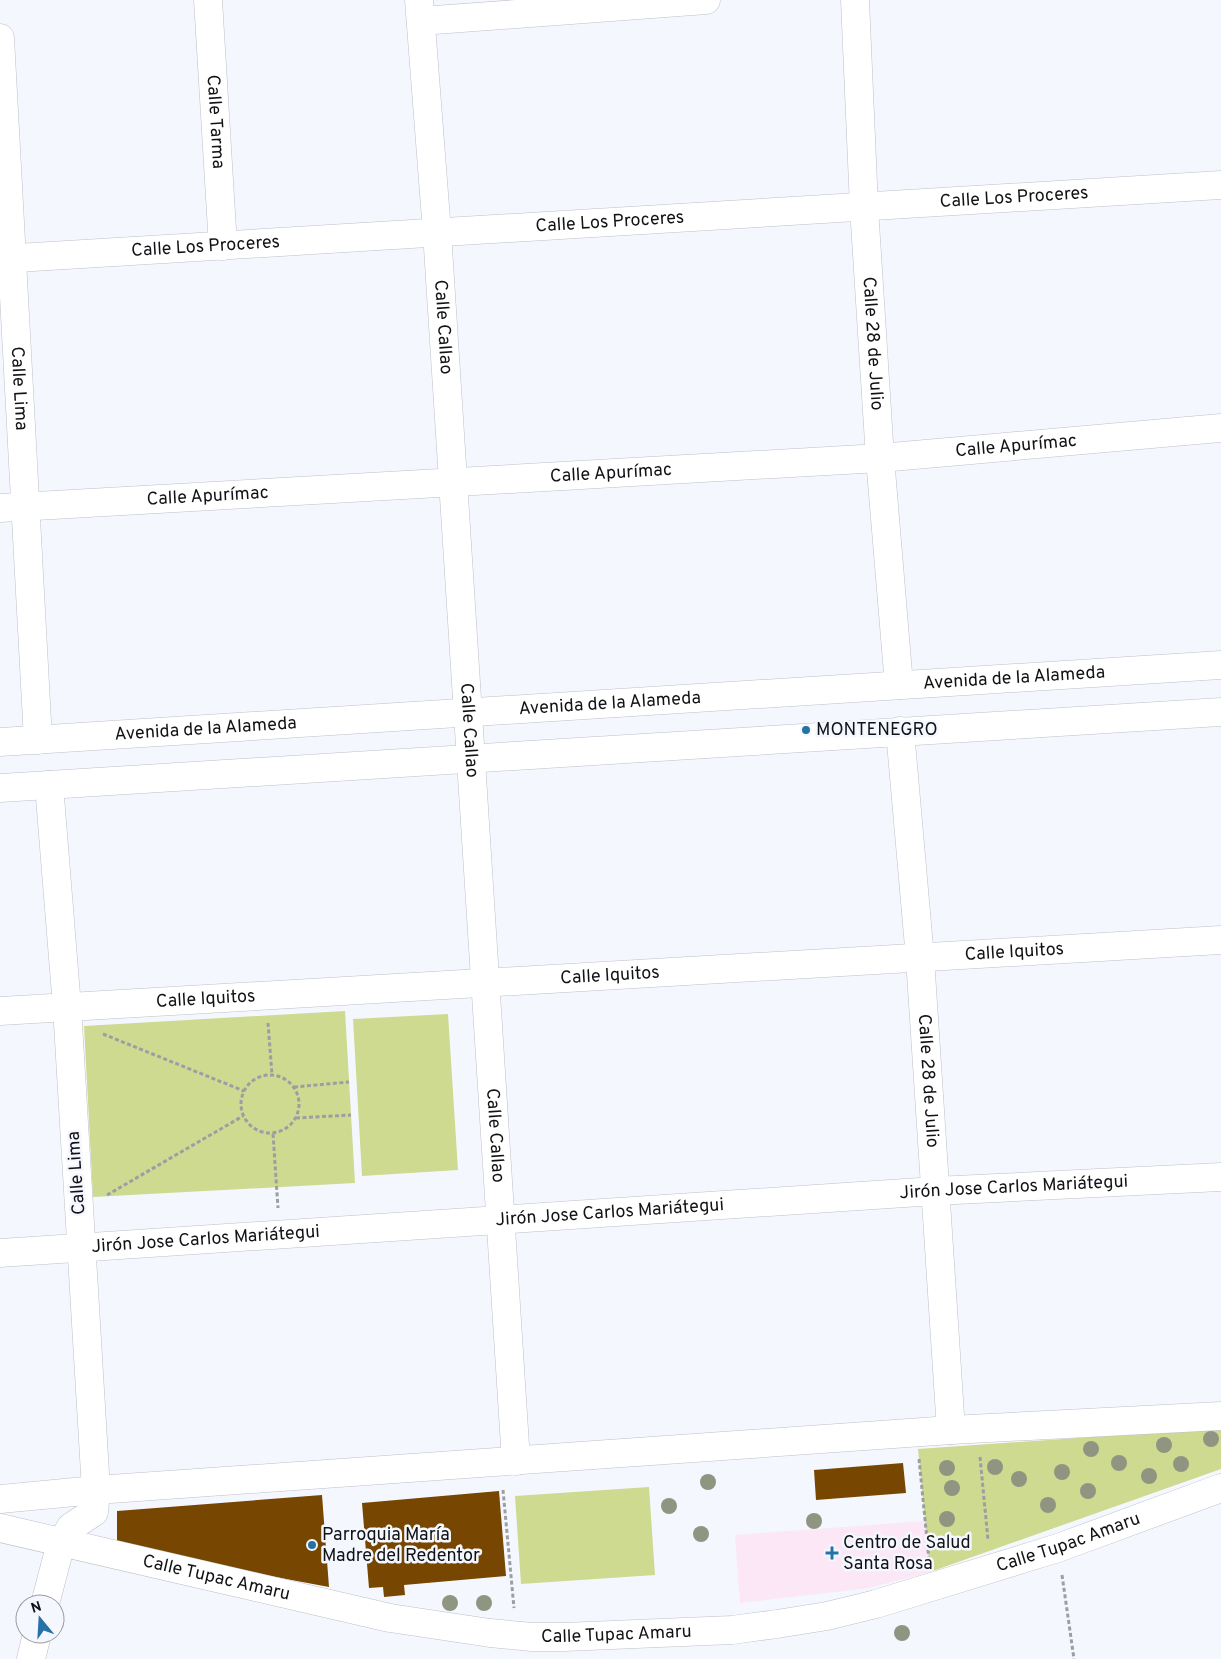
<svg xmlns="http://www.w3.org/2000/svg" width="1221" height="1659" font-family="Overpass,sans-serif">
<rect width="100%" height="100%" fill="#f5f7fe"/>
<path fill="#fbe7f6" d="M925,1521L930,1572L869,1588L740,1603L735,1535Z"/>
<path fill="#cdda90" d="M345,1011L355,1183L93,1197L84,1026Z
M448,1014L458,1170L362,1176L353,1019Z
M1221,1428V1469L930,1572L918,1449Z
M649,1487L655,1575L521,1584L515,1496Z"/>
<path fill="#774600" d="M903,1463L906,1493L816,1500L814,1470Z
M499,1491L506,1576L404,1585L405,1595L384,1597L383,1587L369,1588L362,1503Z
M322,1495L329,1587L124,1549L117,1541V1511Z"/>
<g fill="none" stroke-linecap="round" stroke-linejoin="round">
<defs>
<g id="minor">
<path id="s1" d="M208,0L223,246"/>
<path id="s2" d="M419,0L437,232L516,1461"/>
<path id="s3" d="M855,0L864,207L880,458L899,685"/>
<path d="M421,21L706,0"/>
<path id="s4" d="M0,38L38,740"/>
<path id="s5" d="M0,259L1221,185"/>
<path id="s6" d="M0,508L880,458L1221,428"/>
<path id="s7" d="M900,731L920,958L951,1430"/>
<path id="s8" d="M0,742L1221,665"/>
<path d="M0,788L1221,712"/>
<path id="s9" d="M0,1011L1221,940"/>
<path id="s10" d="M0,1253L935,1191L1221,1177"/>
<path d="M0,1499L96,1490L951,1430L1221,1416"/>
<path id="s11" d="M0,1528L390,1618L490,1633L532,1637H564L732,1630L777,1624L827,1616L876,1604L1058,1548L1221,1488"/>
<path d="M45,1604L61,1543L71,1527L94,1512L96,1490L67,1007L49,785"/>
<path d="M31,1659L37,1634"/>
</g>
</defs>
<use href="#minor" stroke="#bdc0c8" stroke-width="29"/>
<path stroke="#9c9ea4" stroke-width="3" stroke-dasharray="4 2.5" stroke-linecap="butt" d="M268,1023L272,1075
M103,1034L244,1091
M241 1104a29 29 0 1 1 58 0a29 29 0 1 1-58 0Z
M294,1087L349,1082
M296,1118L351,1115
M273,1134L278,1208
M107,1195L243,1116
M980,1457L988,1540
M919,1459L929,1560
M503,1490L514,1608
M1062,1575L1074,1659"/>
<use href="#minor" stroke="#fff" stroke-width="28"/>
</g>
<g fill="#909582">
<circle cx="1211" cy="1439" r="8"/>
<circle cx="1164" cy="1445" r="8"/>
<circle cx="1091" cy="1449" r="8"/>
<circle cx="1119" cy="1463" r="8"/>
<circle cx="1181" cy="1464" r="8"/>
<circle cx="995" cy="1467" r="8"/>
<circle cx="947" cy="1468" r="8"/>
<circle cx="1062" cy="1472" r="8"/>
<circle cx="1149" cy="1476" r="8"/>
<circle cx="1019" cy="1479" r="8"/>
<circle cx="708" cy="1482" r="8"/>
<circle cx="952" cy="1488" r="8"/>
<circle cx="1088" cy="1491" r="8"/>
<circle cx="1048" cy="1505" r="8"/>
<circle cx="669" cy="1506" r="8"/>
<circle cx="947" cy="1519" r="8"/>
<circle cx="814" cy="1521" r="8"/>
<circle cx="701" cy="1534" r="8"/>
<circle cx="450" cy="1603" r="8"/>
<circle cx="484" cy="1603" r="8"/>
<circle cx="902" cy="1633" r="8"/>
</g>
<g fill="#2672a5" stroke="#f5f7fe" stroke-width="2">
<circle cx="806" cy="730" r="5"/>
<circle cx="312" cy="1545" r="5"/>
<path d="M829.5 1545.5h5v5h5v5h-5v5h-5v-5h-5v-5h5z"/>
</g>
<g text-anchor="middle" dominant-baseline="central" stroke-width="5" stroke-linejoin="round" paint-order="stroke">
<g font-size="18" fill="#111215" stroke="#f5f7fe">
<text stroke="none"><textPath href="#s1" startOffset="122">Calle Tarma</textPath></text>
<text stroke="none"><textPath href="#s5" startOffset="1016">Calle Los Proceres</textPath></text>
<text stroke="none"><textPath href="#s5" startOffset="611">Calle Los Proceres</textPath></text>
<text stroke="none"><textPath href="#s5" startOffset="206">Calle Los Proceres</textPath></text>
<text stroke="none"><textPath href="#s2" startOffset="328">Calle Callao</textPath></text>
<text stroke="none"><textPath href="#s3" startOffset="344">Calle 28 de Julio</textPath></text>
<text stroke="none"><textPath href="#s4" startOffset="351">Calle Lima</textPath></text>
<text stroke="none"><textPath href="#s6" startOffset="1018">Calle Apurímac</textPath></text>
<text stroke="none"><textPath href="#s6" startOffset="612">Calle Apurímac</textPath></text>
<text stroke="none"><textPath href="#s6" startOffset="208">Calle Apurímac</textPath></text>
<text stroke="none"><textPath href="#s8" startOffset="1016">Avenida de la Alameda</textPath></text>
<text stroke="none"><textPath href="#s8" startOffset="611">Avenida de la Alameda</textPath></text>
<text stroke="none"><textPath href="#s8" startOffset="206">Avenida de la Alameda</textPath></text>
<text stroke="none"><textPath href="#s2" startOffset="732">Calle Callao</textPath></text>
<text stroke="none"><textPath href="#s9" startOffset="1016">Calle Iquitos</textPath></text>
<text stroke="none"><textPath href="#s9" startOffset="611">Calle Iquitos</textPath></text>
<text stroke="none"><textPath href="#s9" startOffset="206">Calle Iquitos</textPath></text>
<text stroke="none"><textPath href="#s7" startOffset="351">Calle 28 de Julio</textPath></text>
<text stroke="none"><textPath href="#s2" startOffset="1138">Calle Callao</textPath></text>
<text transform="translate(77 1173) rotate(-94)">Calle Lima</text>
<text stroke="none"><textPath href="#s10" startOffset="1016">Jirón Jose Carlos Mariátegui</textPath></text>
<text stroke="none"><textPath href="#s10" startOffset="611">Jirón Jose Carlos Mariátegui</textPath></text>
<text stroke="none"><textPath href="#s10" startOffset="206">Jirón Jose Carlos Mariátegui</textPath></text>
<text stroke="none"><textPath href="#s11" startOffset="1092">Calle Tupac Amaru</textPath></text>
<text stroke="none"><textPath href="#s11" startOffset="222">Calle Tupac Amaru</textPath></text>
<text stroke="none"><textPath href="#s11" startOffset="628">Calle Tupac Amaru</textPath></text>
</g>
<g font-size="18" fill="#111215" stroke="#f5f7fe" text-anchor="start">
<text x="816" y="730">MONTENEGRO</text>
<text x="322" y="1535">Parroquia María<tspan x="322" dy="21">Madre del Redentor</tspan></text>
<text x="843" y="1543">Centro de Salud<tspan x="843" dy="21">Santa Rosa</tspan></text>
</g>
</g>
<g transform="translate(40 1619) rotate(342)"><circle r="24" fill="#f5f7fe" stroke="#9a9ba1"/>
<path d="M0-4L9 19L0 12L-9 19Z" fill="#2672a5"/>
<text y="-8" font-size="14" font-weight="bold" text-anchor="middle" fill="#111215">N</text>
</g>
</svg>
